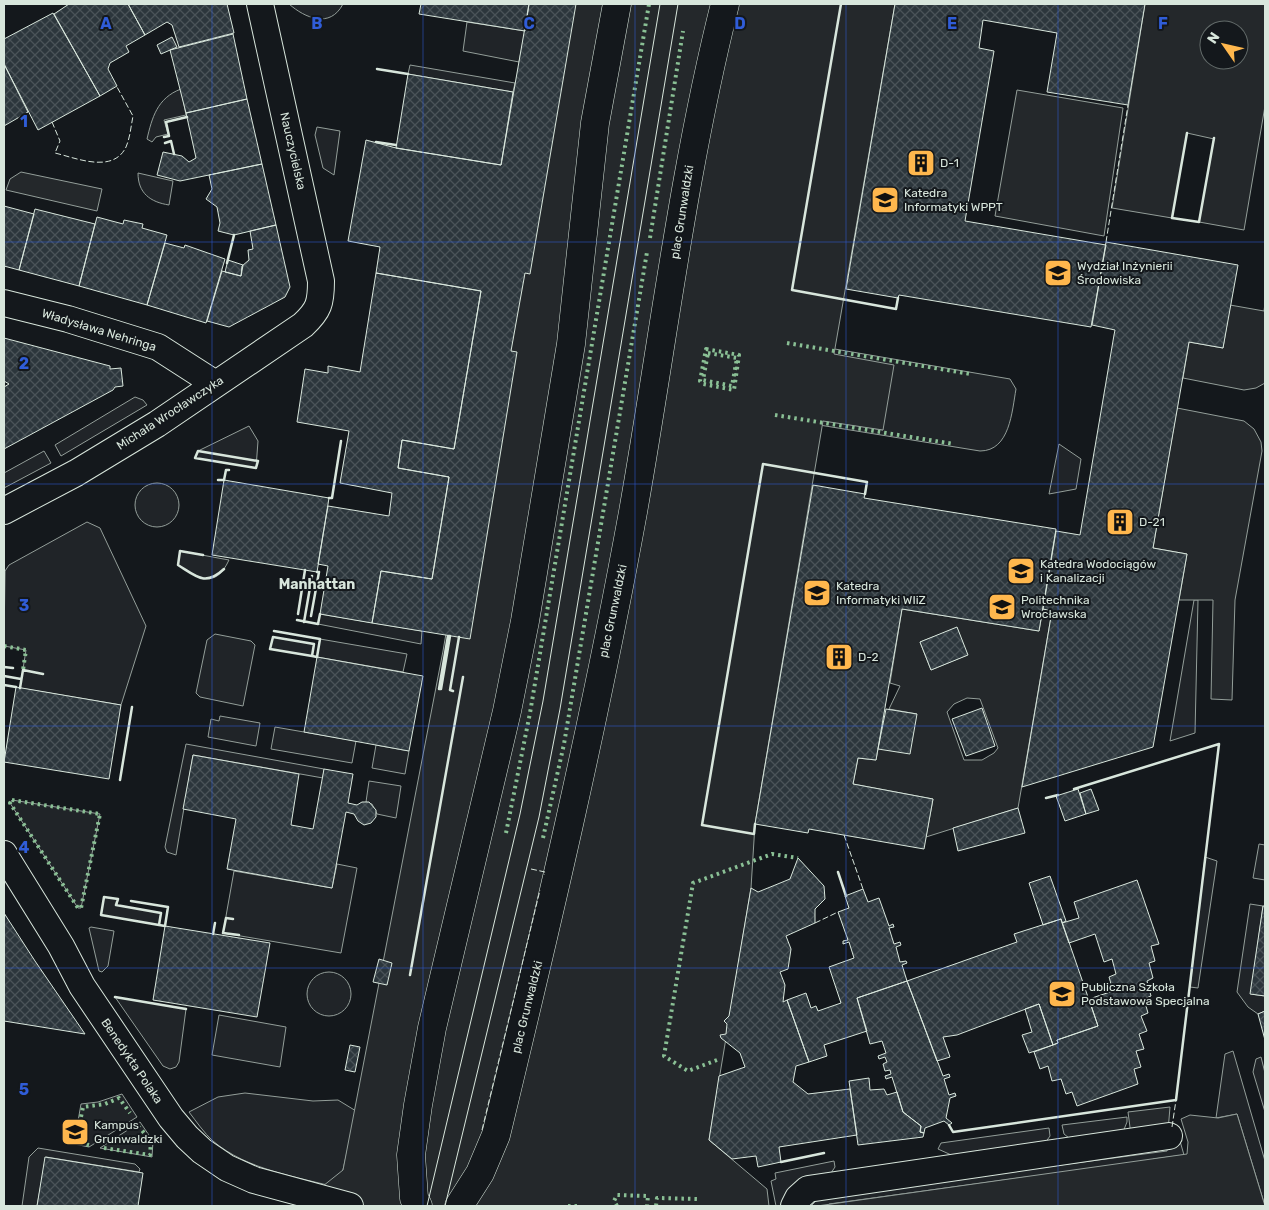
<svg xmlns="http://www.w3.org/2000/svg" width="1269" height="1210" font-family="Rubik,sans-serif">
<defs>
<pattern id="building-cross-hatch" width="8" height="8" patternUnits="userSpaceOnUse" patternTransform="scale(1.25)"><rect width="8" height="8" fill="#2c363c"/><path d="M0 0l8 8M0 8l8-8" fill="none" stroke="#4a5358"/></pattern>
</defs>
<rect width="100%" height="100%" fill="#14181c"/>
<path fill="#202428" stroke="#939e99" d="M289,4H343C330,29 305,18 289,4Z
M467,22L525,31L519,62L463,51Z
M410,65L515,83L513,92L408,74Z
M181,89L186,115L164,120L168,134L156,137L152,142L147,139C152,118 157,98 181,89Z
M317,127L340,131L334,175L323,168L315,135Z
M138,173L173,181L169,205C150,202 138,193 138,173Z
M788,341L1010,379L1016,389C1012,411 1010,451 980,451L776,418L818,419L883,430L829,354Z
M135,397L143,400L147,405L61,456L55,445Z
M249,426L258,441L256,468L195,458L198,451Z
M1059,444L1081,459L1076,489L1049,494Z
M44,451L51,463L4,488V473Z
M135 505a22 22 0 1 1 44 0a22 22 0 1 1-44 0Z
M87,522L100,528L146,626L121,705L20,688L26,650L4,646L5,571L9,565Z
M180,551L229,560C215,590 199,578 178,565Z
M1194,600H1198L1195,733L1170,741Z
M320,614L422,631L421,644L318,624Z
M215,634L251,641L255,645L243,706L200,697L196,693L207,640Z
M273,637L314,644L312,656L270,649Z
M320,639L407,654L403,672L317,657Z
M220,716L260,723L256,746L208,737L211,719L219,721Z
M275,727L356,741L352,763L271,749Z
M186,744L324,769L323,778L193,755L176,855L167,852L165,847Z
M376,745L409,751L405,774L372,768Z
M369,781L401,786L396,818L377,814L372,804L366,802Z
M12,800L100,814L81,908H78L10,803Z
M1259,844L1265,845V880L1253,878Z
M1205,857L1217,861L1198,988L1190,987Z
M337,864L357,868L341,953L223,933L234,871L332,888Z
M104,897L118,899L117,905L161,913L159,925L101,915Z
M1250,904L1263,906L1251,994L1265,996V1011L1258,1014L1248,1007L1237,992Z
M91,927L114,931L108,966L102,972L99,971L89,928Z
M307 994a22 22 0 1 1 44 0a22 22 0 1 1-44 0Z
M115,997L186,1009L179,1062L176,1067L170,1069L163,1066Z
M219,1015L286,1027L280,1067L212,1055Z
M1233,1051L1265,1161V1206L1237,1114L1216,1118L1225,1054Z
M1261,1057L1265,1073V1112L1253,1072L1256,1059Z
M245,1093L313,1101L338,1100L356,1111L339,1188C298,1177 247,1170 213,1141C204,1133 196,1121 189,1112L218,1097Z
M122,1094L137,1117L89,1147L74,1144L81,1104L98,1102Z
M1127,1117V1122L1123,1132L1074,1142L1064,1134L1062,1125Z
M140,1122L153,1141L152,1157L100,1148Z
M1049,1128L1050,1136L1043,1146L958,1158L938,1149L941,1143Z
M1169,1139L1180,1141L1184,1155L1153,1159L1157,1189L1026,1177L829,1204L828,1206H811L818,1199L862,1191L1167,1151Z
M38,1148L135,1164L140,1169L139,1172L46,1157L37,1206H22L29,1157Z
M834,1161L835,1167L829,1176L790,1189L780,1206H776L771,1181L776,1179L775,1173Z"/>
<path fill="#24282b" stroke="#939e99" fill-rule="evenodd" d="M554,4H895L834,354L894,365L883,430L823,421L755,824L751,888L709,1140L767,1189L769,1206H298L343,1170L443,651Z
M1145,4H1265V106L1244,230L1199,222L1214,139L1187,133L1172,218L1112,208ZM1209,30H1239V60H1209Z
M1017,90L1123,108L1104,236L995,216Z
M21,172L102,189L97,211L6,190L10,179Z
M1265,303V383L1256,388L1244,390L1183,378L1189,342L1223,348L1230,305L1264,311Z
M1177,408L1244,421L1254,429L1261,442L1262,451L1235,600L1232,700L1211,699L1213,600H1179L1187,554L1153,548Z
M902,609L1039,631L1043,609L1052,611L1018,808L926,837L933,799L853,784L858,758L876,760L878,749L917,714L889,709L900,686L890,683ZM957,628L967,655L931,670L920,642ZM967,698L980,699L998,748L994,753L982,760H964L947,712L954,704Z
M1170,1107L1168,1131L1131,1135L1128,1112Z
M1237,1114L1265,1206H817L1187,1154L1188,1142L1181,1119L1190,1115L1218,1118Z"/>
<path fill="url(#building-cross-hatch)" stroke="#d8e6dc" d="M69,4H128L145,35L126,46L129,52L110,63L108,69L117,86L100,96L54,14Z
M128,4H227L234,33L179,47L172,25L167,22L145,35Z
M421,4H529L525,31L419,14Z
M529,4H576L530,274L525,273L511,351L517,352L470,639L372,623L381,571L432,579L449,477L398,468L402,440L454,449L481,291L376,273L380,247L348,241L366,140L396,148L501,165Z
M895,4H1145L1128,105L1047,92L1057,33L983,20L979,48L994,51L965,221L1106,245L1091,327L899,295L898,298L846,289Z
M53,13L100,96L38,130L4,64V39Z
M233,34L247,99L186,113L170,50Z
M172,37L177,47L161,54L157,45Z
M4,64L28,112L4,126Z
M408,74L513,92L501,165L396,148Z
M247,99L262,164L180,181L157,175L163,152L182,156L189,162L196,158L186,113Z
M262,164L276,225L234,235L218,231L220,223L217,207L206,199L212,189L209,175Z
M4,206L34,214L19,270L4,266Z
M35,209L95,224L79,286L19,270Z
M97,217L123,224L124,220L143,224L142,228L167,235L147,305L79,286Z
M276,225L290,287L285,297L229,327L207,321L222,271L241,276L242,266L249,260L248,250L253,249L250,231Z
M1106,242L1238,265L1223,348L1189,342L1159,513L1153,548L1187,554L1153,747L1022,787L1052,611L1043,609L1056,531L1080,535L1114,335L1115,330L1092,325Z
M165,243L184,248L185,245L225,259L206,323L147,305Z
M228,260L243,265L241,276L225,272Z
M376,273L481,291L454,449L402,440L398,468L449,477L432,579L381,571L372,623L320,614L328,566L318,564L328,506L389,516L392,493L340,483L349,431L297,422L305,369L328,373V366L360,372Z
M4,338L110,366V369L121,368L123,386L115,387L113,390L4,449V387L9,384L4,381Z
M224,480L329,498L317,572L212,555Z
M813,485L865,494L864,498L1056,529L1039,631L902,609L876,760L858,758L853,784L933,799L924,849L809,829L808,833L755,824Z
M957,627L968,655L931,670L920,642Z
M317,657L423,676L409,751L304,732Z
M16,687L121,705L109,779L4,762Z
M982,708L995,746L966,756L952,719Z
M886,709L917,714L910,754L878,749Z
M193,755L299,774L291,825L313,829L324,769L353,774L348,803L357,805L362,802H369L376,810V817L371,823L364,825L358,821L354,814L346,812L332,888L227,869L236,819L183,809Z
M1078,789L1086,814L1065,821L1056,796Z
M1091,789L1099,810L1086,814L1080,793Z
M1018,808L1025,833L958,851L953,828Z
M798,858L824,886L825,899L815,909V923L786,936L791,949L788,969L780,972L785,985L783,1002L787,1000L809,1062L796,1066L793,1082L808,1094L850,1089L857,1135L779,1147L781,1162L758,1167L756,1156L732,1159L709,1140L719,1076L745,1067L740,1053L721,1038L720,1035L726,1034L727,1024L724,1021L729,1016L751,888L758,892L790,879Z
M1050,876L1066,921L1062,923L1061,919L1043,925L1029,883Z
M1137,880L1159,944L1151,946L1155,961L1149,963L1153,978L1147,981L1151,996L1144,999L1148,1013L1141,1016L1147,1031L1139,1034L1144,1049L1136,1051L1141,1067L1134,1069L1138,1084L1077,1106L1072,1092L1066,1094L1061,1079L1052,1081L1048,1066L1040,1069L1034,1052L1058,1043L1057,1040L1098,1026L1089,999L1113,991L1109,977L1116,974L1112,959L1104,962L1095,934L1069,943L1062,923L1079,918L1074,902Z
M863,889L868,902L879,898L889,926L893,924L894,927L889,928L894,944L900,942L901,945L896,947L900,962L906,961L907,963L902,965L907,981L857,998L867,1031L824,1045L827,1056L809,1062L787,1000L806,993L811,1008L816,1006L818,1011L841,1003L829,967L854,958L849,942L843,944V941L848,940L838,912L849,908L845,896Z
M1263,906H1265V996L1250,994Z
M4,913L35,961L85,1034L4,1021Z
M1061,919L1098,1026L1057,1040L1058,1043L1053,1045L1039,1004L957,1035L943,1037L950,1057L937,1061L907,981L1017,942L1014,934Z
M165,926L270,943L257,1017L153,1000Z
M379,959L392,963L387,985L373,982Z
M907,981L943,1076L949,1074L950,1077L944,1079L949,1095L955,1093L956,1096L950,1098L946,1118L952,1123L949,1125L944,1121L925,1128L924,1133L920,1132L921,1126L903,1112L892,1077L886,1079L885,1076L891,1074L890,1070L885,1071L883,1064L887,1062L885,1057L879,1059L878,1056L886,1053L882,1041L870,1044L857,998Z
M1039,1004L1053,1045L1029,1053L1022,1035L1032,1032L1025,1009Z
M1265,1011V1040L1258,1014Z
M350,1045L360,1047L355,1072L345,1070Z
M869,1078L870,1090L884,1089L887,1095L897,1092L903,1112L921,1126L920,1132L924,1133L923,1137L858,1145L849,1081Z
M45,1157L143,1173L138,1206H37Z"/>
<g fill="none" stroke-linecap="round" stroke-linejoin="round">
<defs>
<path id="street" d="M4,303L68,319L158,347L214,383
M4,511L76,473L157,424L303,325C319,310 321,303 321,281L260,4
M4,854L61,946L82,986L171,1118L187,1137L202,1151L227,1168L254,1180L350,1206
M794,1206L798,1198L808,1189L1169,1136"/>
<path id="secondary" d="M418,1206L414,1198L411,1155L418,1105L432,1028L507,711L525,621L571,344L595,123L617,4
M459,1206L480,1173L496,1135C546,928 595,721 633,512C663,342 683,171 725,4"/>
</defs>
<use href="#street" stroke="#d8e6dc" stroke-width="28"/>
<use href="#secondary" stroke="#d8e6dc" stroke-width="29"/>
<use href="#street" stroke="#14181c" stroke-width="26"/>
<use href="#secondary" stroke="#14181c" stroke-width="28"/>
<path stroke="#d8e6dc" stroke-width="1" d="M427,1206L520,814L543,701L660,4
M445,1206L539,817L560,709L678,4"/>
<path stroke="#8ac095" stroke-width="4" stroke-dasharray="2.5 4" stroke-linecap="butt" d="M650,238L683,31
M787,343L970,374
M706,349L739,355L734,390L703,384L700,381Z
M708,353L737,358L732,386L703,380Z
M775,415L954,444
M4,646L26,650L23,670
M12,800L100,814L81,908H78L10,803Z
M506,833L530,713L649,4
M543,838L564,744L647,252
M717,1060L688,1071L664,1056L693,883L772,854L798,858
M89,1145L76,1142L83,1107L105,1104L119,1098L130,1113
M104,1148L150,1155L151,1141L139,1127
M568,1206H581
M617,1206L614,1201L617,1195L648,1196L647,1206
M656,1206L657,1198L699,1199"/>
<path stroke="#d8e6dc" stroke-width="1" stroke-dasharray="6 2.5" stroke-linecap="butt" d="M52,122L60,141L55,153C76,158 113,174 126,147C130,138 131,126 133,116L117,87
M1106,242L1128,105
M844,835L863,889
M531,869L545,872L544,875
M815,923L838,912
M1172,1127L1176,1100
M482,1130L540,890"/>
<path stroke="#d8e6dc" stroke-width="2.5" d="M841,4L792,290L896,309L898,298
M377,69L408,74
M1187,133L1172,218L1199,222L1214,138
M164,137L169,136L166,122L187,117
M376,142L396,145
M165,143L171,141L174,154
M227,263L234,235
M198,451L258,461L256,468L195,458Z
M218,480H224L226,470H229
M329,498H332L341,441
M203,555L180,551L178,565C196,576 205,587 224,569
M298,614L305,570
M311,616L319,572H317
M297,620L318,624L320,614
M304,622L312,576
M274,631L320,639L317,657L312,656
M448,636H450L441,689H439Z
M273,637L314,644L312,656L270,649Z
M4,667L13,668
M4,676L21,679
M4,685L16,687
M20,688L23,670L43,674
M453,691L450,690L459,637
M120,780L132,707
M1046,798L1058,795
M755,824L754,834L702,825L763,464L867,482L865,494
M838,872L846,896
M131,901L168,907L165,926L159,925L161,913L116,905L118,899L104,897L101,915L159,925
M233,919L226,918L223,933L239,935
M213,934L215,923
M410,975L463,677
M115,997L186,1009
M949,1125L953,1132L1176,1100L1219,744L1074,789
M781,1162L824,1153"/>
</g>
<path fill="none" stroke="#305dd8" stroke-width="1" stroke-opacity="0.55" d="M212,4V1206M423,4V1206M635,4V1206M846,4V1206M1058,4V1206M4,242H1265M4,484H1265M4,726H1265M4,968H1265"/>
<defs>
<symbol id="building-square" viewBox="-11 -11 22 22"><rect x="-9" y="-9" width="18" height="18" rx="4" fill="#ffb74d" stroke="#14181c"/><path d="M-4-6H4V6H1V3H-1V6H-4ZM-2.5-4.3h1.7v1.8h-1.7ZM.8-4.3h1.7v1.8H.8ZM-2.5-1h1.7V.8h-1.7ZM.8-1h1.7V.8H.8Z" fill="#111"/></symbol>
<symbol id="university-square" viewBox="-11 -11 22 22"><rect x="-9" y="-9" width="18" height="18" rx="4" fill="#ffb74d" stroke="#14181c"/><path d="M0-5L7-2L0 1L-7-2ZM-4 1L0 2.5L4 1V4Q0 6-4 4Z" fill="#111"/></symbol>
<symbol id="school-square" viewBox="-11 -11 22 22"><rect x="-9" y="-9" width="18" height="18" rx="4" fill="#ffb74d" stroke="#14181c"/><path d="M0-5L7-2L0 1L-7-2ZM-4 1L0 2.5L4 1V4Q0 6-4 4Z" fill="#111"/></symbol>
</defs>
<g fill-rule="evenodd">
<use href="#building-square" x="905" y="147" width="32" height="32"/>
<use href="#university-square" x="869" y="184" width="32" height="32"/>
<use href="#university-square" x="1042" y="257" width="32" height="32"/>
<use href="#building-square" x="1104" y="506" width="32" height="32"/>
<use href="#university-square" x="1005" y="555" width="32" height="32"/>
<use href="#university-square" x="801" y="577" width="32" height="32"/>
<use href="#university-square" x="986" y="591" width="32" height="32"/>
<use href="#building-square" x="823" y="641" width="32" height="32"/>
<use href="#school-square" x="1046" y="978" width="32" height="32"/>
<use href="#university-square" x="59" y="1116" width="32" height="32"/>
</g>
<g text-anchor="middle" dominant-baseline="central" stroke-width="4" stroke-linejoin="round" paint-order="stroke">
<g font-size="12" fill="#d8e6dc" stroke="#14181c">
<text transform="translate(293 151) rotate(77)">Nauczycielska</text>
<text transform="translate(682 212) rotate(-81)">plac Grunwaldzki</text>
<text transform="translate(99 330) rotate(17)">Władysława Nehringa</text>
<text transform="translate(170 413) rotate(-33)">Michała Wrocławczyka</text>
<text transform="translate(613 611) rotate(-78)">plac Grunwaldzki</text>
<text transform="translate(527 1007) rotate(-76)">plac Grunwaldzki</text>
<text transform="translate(132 1061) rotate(56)">Benedykta Polaka</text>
</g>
<g font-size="12" fill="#d8e6dc" stroke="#14181c" text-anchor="start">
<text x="940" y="163">D-1</text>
<text x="904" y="193">Katedra<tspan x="904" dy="14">Informatyki WPPT</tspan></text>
<text x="1077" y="266">Wydział Inżynierii<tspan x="1077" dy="14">Środowiska</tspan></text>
<text x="1139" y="522">D-21</text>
<text x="1040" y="564">Katedra Wodociągów<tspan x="1040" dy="14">i Kanalizacji</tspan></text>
<text x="836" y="586">Katedra<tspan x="836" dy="14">Informatyki WIiZ</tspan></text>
<text x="1021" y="600">Politechnika<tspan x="1021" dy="14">Wrocławska</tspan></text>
<text x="858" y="657">D-2</text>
<text x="1081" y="987">Publiczna Szkoła<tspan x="1081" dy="14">Podstawowa Specjalna</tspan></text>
<text x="94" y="1125">Kampus<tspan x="94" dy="14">Grunwaldzki</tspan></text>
</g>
<g font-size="14" font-weight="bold" fill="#d8e6dc" stroke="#14181c">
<text x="317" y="584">Manhattan</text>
</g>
</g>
<g font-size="16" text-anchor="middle" font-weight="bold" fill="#305dd8" stroke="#14181c" stroke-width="4" stroke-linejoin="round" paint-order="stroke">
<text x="106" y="29">A</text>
<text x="317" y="29">B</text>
<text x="529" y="29">C</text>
<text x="740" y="29">D</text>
<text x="952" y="29">E</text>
<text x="1163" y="29">F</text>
<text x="24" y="127">1</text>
<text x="24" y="369">2</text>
<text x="24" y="611">3</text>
<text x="24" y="853">4</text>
<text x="24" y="1095">5</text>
</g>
<rect width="1269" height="1210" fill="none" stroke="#d8e6dc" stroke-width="10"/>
<g transform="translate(1224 45) rotate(304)"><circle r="24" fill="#14181c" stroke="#626a69"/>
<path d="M0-4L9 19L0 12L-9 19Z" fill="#ffb74d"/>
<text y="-8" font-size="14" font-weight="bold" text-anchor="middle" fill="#d8e6dc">N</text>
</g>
</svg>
